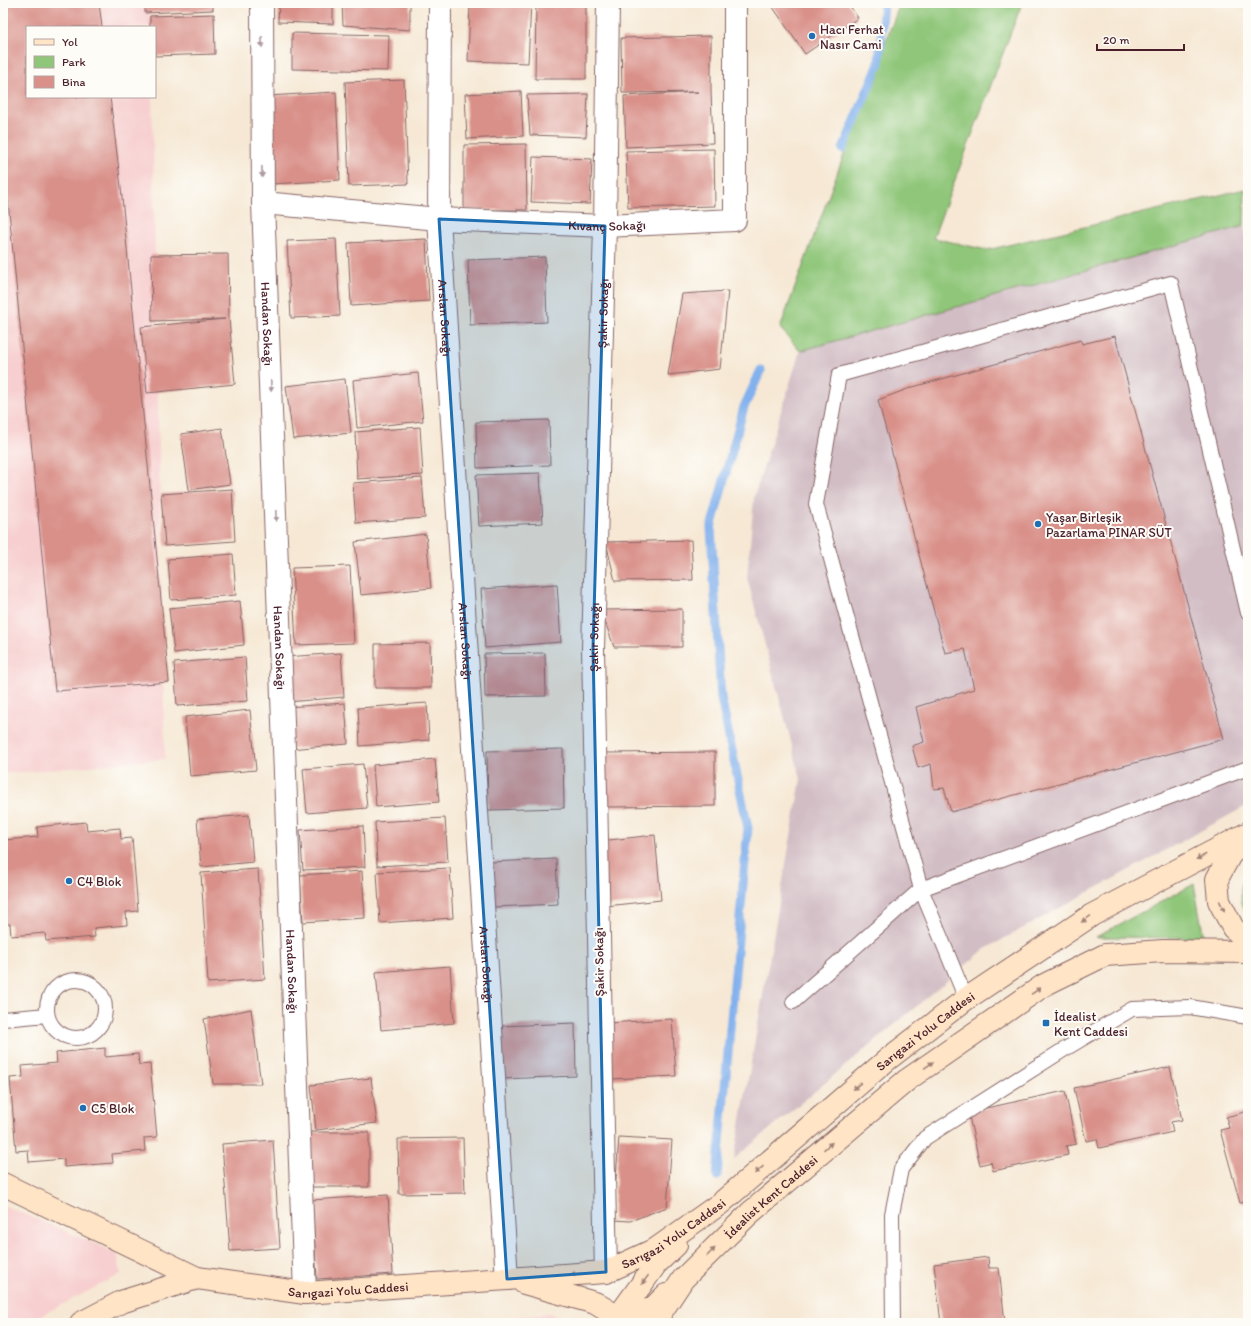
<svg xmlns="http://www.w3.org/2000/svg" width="1251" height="1326" font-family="Itim,sans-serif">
<rect width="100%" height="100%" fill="#fdfcf7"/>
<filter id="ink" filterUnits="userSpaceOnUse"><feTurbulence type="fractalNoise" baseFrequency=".025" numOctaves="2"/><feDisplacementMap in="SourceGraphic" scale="8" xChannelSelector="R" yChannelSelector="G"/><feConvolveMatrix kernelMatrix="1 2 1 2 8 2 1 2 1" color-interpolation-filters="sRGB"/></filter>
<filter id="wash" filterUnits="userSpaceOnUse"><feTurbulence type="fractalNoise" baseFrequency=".012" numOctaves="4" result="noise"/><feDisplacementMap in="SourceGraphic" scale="16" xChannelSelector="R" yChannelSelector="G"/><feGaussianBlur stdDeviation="0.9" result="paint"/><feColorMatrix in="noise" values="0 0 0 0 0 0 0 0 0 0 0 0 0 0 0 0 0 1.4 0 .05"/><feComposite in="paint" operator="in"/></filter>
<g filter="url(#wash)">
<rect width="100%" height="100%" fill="#f6e8d4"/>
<path fill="#f7cfd0" d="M3,3H150L151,27H27V97H152L165,759L3,774Z
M3,1205L117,1253L121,1274L27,1323H3Z
M549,1313L570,1323H469Z"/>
<path fill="#d2bdc5" d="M1244,226L1248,245V805L985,949L734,1159L801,779L747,578L754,497L800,351Z"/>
<path fill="#8fc679" stroke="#6c7252" d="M900,3H1022L933,238L987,250L1245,189L1244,226L800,351L780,328Z
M1248,870V917C1239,900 1238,887 1248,870Z
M1194,884L1204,938L1096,937Z"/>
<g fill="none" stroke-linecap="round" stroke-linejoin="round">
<path stroke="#82b1ed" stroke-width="9" d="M843,149L879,63L884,3
M717,1176L748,828L721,698L711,528L744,407L761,370"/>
</g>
<g id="blocks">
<path fill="#d99089" d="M3,3H99L102,27H27V97H110L121,187L169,682L55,691L8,200L3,201Z
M145,3H213V10L145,13Z
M279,3H333V24L278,22Z
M342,3H410V30L343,25Z
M470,3H531L528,63L468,61Z
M536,3H586V79H535Z
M770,3H848L858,18L805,54Z
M214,14L215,54L155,56V27H150V16Z
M292,33L389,35L388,71L292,69Z
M711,36V92L713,143L626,147L624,96L699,92L622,93L621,38Z
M404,80L408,184L349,186L345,82Z
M521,91L523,136L467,139L465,94Z
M336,92L340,180L272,184L267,96Z
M588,94L586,137L530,135L527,95Z
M526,144L527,210H464V145Z
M714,149L715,206L628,208L626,151Z
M533,157L592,159L590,204L531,202Z
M336,239L340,316L291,318L287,241Z
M426,239L429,301L351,306L348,243Z
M228,254L229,319L235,384L147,393L141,327L225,319L152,321L151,255Z
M545,257L547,322L470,325L468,260Z
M728,291L720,369L668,375L682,294Z
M1115,336L1224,739L951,812L944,788L934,789L931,764L918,768L912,746L924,742L916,707L974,689L965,649L945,653L878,400L913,387L1081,340L1082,344Z
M418,373L423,421L357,428L353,380Z
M345,379L351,433L293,439L286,386Z
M549,420L550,465L477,468L476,422Z
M420,427L423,475L357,479L355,432Z
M222,428L230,484L189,490L181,434Z
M540,473L543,523L479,526L476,475Z
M422,478L425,518L356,523L353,483Z
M232,489L235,541L165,546L161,494Z
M426,534L431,588L361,595L355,542Z
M691,540L693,580L615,581L606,542Z
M233,554L236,595L171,600L168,559Z
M350,566L354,643L296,645L292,568Z
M557,584L561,642L485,648L481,589Z
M240,601L244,645L174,653L169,608Z
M682,609V647H614L601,610Z
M430,643L431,688H375V644Z
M341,653L344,697L288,702L285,657Z
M545,653L546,696L485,697L484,654Z
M245,657L248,701L177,706L174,663Z
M345,703L348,744L289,749L286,707Z
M427,703L429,740L360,746L358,708Z
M250,710L256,770L190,776L185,717Z
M563,749L564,808L488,810L487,751Z
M715,752V806L605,807V753Z
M435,759L439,802L376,807L373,765Z
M363,764L367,808L307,813L303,769Z
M249,815L253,862L201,867L197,819Z
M445,818L448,862L377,866L375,822Z
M86,822L87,831L120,828L121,839L132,838L138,911L126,912L127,925L94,928L95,937L46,941L45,933L11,936L10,924H3L4,840L38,837L37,827Z
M363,826L365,867L303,870L300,830Z
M655,835L661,900L606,906L600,841Z
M556,859L558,904L494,907L491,862Z
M450,868L453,918L380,923L377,872Z
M258,869L265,979L208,983L201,873Z
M362,871L365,918L303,922L300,875Z
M450,966L454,1023L381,1030L376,972Z
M251,1009L261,1084H213L204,1019Z
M672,1019L676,1076L610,1079L607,1023Z
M575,1023L576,1076L502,1079L501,1026Z
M105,1048V1057L138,1054L139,1065L150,1064L157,1137L144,1138L145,1151L112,1154L113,1163L64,1167V1159L29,1162L28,1150L16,1151L10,1078L23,1077L22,1066L57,1063L56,1053Z
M1170,1067L1182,1120L1171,1122L1173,1132L1099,1148L1097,1139L1086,1141L1074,1088Z
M371,1078L377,1123L316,1130L311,1085Z
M1065,1091L1076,1144L1066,1146L1068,1155L993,1171L991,1162L980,1165L968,1112Z
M1248,1111V1201L1240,1203L1220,1130L1229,1128L1226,1117Z
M304,1132H369V1187H304Z
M619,1137L672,1140L667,1207L630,1221L613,1220Z
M463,1138L465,1193L399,1194L398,1139Z
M273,1140L280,1248L230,1251L222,1144Z
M388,1195L393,1274L317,1279L312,1200Z
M988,1257L989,1268H999L1005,1323H941L934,1264Z"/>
</g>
</g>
<g filter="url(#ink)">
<use href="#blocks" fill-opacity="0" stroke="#866566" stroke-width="1"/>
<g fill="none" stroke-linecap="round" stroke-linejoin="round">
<defs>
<path id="lane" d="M47 1009a29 29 0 1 1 58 0a29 29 0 1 1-58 0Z
M966,999L921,889L816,504L839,375L1171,283L1248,613
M793,1002L921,889L1248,768
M3,1019L47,1015
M893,1323L892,1214L901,1169L925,1138L1060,1052L1132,1009L1190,1007L1248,1017"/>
<g id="street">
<path id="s1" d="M262,3L263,203L305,1293"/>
<path id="s2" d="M440,3L439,219L507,1279"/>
<path id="s3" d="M263,203L439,219L605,226L735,220V3"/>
<path id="s4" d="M606,1272L593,649L605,226L608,3"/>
</g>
<g id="secondary">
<path d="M1246,839L1230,855L1217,879L1219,901L1233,928L1248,941"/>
<path id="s5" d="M3,1184L197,1278L305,1293L606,1272L656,1249L721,1203L888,1059L966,999L1092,915L1248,833"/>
<path d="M524,1283L595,1303L618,1317L652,1309L666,1295"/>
<path d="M81,1323L121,1302L197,1278"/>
<path d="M618,1323V1317L656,1264L676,1245"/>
<path id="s6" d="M654,1323L683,1279L750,1213L907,1080L1044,985L1105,955L1163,951L1248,952"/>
</g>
</defs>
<use href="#lane" stroke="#866566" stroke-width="16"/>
<use href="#street" stroke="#866566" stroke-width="24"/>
<use href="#secondary" stroke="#866566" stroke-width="24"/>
<use href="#lane" stroke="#fff" stroke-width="14"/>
<use href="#street" stroke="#fff" stroke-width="22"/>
<use href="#secondary" stroke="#ffe4c6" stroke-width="22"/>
</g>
<defs><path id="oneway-solid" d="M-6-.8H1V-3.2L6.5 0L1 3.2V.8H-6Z"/></defs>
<g fill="#ae9aa0">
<use href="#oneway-solid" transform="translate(262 42) rotate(90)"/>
<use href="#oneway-solid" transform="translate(262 172) rotate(89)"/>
<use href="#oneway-solid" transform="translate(271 386) rotate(88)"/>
<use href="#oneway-solid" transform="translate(276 516) rotate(88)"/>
</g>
<g fill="#a48278">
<use href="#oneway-solid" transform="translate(1201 857) rotate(152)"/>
<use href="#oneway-solid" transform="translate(1222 906) rotate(64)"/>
<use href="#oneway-solid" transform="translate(1086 919) rotate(146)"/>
<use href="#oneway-solid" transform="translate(1036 991) rotate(-35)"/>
<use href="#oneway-solid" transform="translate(929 1065) rotate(-35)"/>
<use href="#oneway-solid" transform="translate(857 1086) rotate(139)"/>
<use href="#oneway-solid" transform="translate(828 1146) rotate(-40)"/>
<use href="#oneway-solid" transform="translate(759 1170) rotate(139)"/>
<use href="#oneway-solid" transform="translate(711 1252) rotate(-45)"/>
<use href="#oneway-solid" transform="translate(576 1274) rotate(176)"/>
<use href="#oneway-solid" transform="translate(645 1280) rotate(126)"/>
</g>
</g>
<path fill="#1f6fb2" fill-opacity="0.2" stroke="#1f6fb2" stroke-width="3" stroke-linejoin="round" d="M439,219L605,226L593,649L606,1272L507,1279Z"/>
<g fill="#1f6fb2" stroke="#fdfcf7" stroke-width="1.5">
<circle cx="812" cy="36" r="4"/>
<circle cx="1038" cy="524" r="4"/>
<circle cx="69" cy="881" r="4"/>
<rect x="1042" y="1019" width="8" height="8" rx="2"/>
<circle cx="83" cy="1108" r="4"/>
</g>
<g text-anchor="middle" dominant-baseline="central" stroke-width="4" stroke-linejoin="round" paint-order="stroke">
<g font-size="13" fill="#4a1f2b" stroke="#fdfcf7" text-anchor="start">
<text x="820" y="29">Hacı Ferhat<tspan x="820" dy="15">Nasır Cami</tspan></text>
<text x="1046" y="517">Yaşar Birleşik<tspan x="1046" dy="15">Pazarlama PINAR SÜT</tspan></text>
<text x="77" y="881">C4 Blok</text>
<text x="1054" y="1016">İdealist<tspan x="1054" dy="15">Kent Caddesi</tspan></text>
<text x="91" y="1108">C5 Blok</text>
</g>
<g font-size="13" fill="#4a1f2b" stroke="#fdfcf7">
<text stroke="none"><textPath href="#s3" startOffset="345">Kıvanç Sokağı</textPath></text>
<text stroke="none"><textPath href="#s4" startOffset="959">Şakir Sokağı</textPath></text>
<text stroke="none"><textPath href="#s2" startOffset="315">Arslan Sokağı</textPath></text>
<text stroke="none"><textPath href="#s1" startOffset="321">Handan Sokağı</textPath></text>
<text stroke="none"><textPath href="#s4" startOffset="635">Şakir Sokağı</textPath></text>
<text stroke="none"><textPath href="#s2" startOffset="639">Arslan Sokağı</textPath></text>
<text stroke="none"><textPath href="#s1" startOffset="645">Handan Sokağı</textPath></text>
<text transform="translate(599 962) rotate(-91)">Şakir Sokağı</text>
<text stroke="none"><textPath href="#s2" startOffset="963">Arslan Sokağı</textPath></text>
<text stroke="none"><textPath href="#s1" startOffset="969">Handan Sokağı</textPath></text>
<text stroke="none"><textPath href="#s5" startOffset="1028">Sarıgazi Yolu Caddesi</textPath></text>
<text stroke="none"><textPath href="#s6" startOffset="173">İdealist Kent Caddesi</textPath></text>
<text stroke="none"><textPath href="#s5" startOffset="704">Sarıgazi Yolu Caddesi</textPath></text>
<text stroke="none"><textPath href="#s5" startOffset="368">Sarıgazi Yolu Caddesi</textPath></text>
</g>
</g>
<rect width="1251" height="1326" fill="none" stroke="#fdfcf7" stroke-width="16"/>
<rect x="26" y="26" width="130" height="72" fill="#fdfcf7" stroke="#b5a4a5"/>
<rect x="34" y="39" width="20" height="6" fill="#ffe4c6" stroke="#b5a4a5"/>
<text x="62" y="46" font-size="12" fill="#4a1f2b">Yol</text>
<rect x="34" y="56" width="20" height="12" fill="#8fc679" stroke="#b5a4a5"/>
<text x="62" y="66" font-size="12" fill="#4a1f2b">Park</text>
<rect x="34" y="76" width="20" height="12" fill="#d99089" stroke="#b5a4a5"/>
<text x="62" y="86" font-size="12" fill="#4a1f2b">Bina</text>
<path d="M1097 44v6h87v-6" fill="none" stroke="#4a1f2b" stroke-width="2"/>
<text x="1103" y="44" font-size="12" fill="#4a1f2b" stroke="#fdfcf7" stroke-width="3" paint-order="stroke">20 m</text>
</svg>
